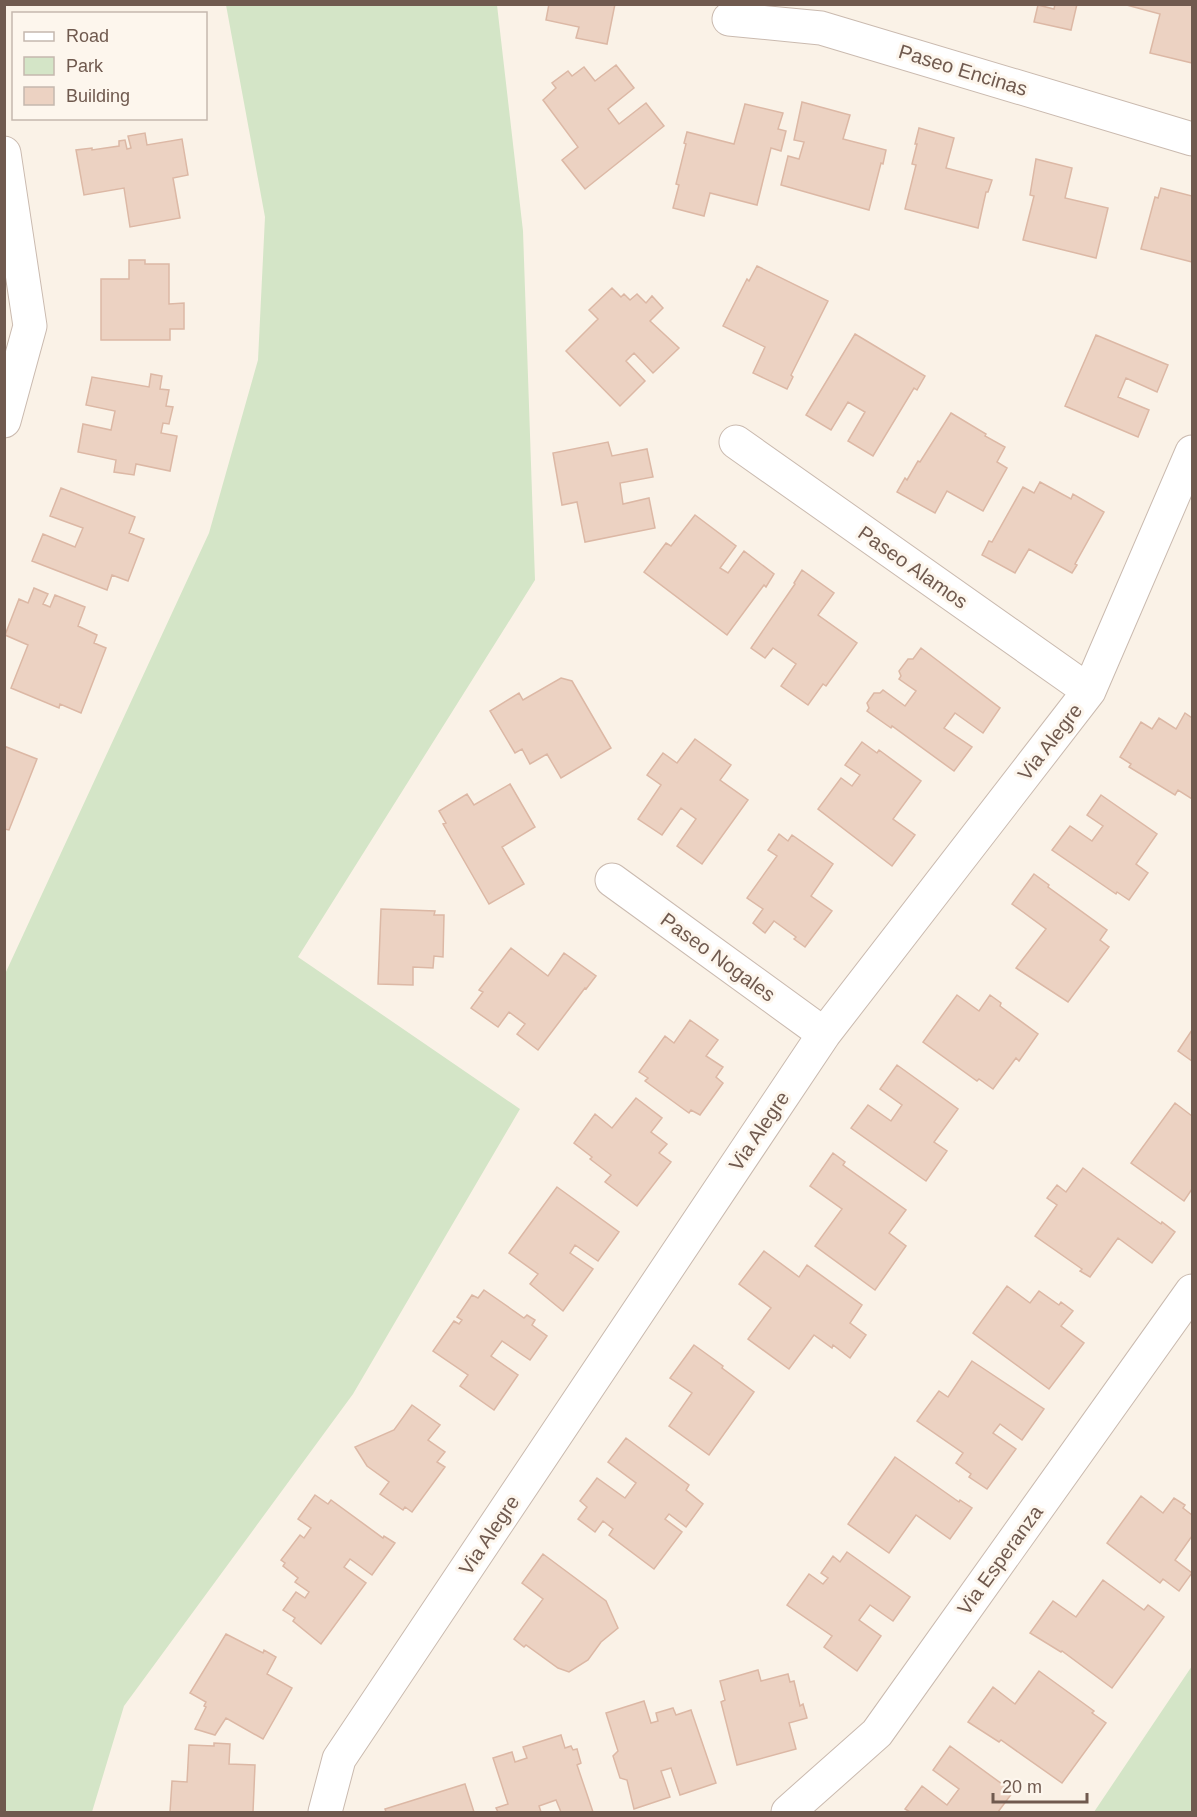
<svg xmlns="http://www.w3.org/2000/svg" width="1197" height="1817" font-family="Arial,sans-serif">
<rect width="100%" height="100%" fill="#faf2e7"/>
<path fill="#d4e5c7" d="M226,5H497L523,231L535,580L298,957L520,1109L353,1394L124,1706L92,1812H5V974L209,533L258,360L265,217Z
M1192,1666V1812H1094Z"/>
<path fill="#ecd2c2" stroke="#dcb8a5" stroke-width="1.5" d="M549,4H615L607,44L576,38L579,27L546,20Z
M1055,4H1077L1071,30L1034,22L1038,5L1054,9Z
M1123,4H1192V63L1150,53L1160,14Z
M616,65L634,88L608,109L619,124L646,103L664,126L585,189L562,160L578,147L543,100L556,88L552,83L568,71L572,76L584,67L595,81Z
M802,102L850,115L843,139L886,150L883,164L881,163L869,210L781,185L788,156L799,159L804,142L794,140Z
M745,104L783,113L778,129L786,131L781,151L771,148L757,205L710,193L704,216L673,208L679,185L676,184L686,144L684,143L687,132L734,144Z
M919,128L954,138L946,168L992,180L988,192H986L978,228L905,209L916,165L912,164L917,144H915Z
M145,133L147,145L182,139L188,175L173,178L180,218L130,227L124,188L84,195L76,150L92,148V150L119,146V141L125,140L127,149L131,148L128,136Z
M1036,159L1072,168L1065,198L1108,208L1096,258L1023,240L1034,196L1030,195Z
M1161,188L1192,196V262L1141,249L1155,197L1158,198Z
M129,260H145V264H169V304L184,303V329H170V340H101V279H129Z
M757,266L828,301L791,375L793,377L787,389L753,373L765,347L723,326L747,279L749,281Z
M612,288L621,297L624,294L630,300L637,294L646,303L652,296L663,308L650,321L679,348L653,373L634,353L626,361L645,381L620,406L566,351L598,319L589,310Z
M855,334L925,376L917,390L914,388L873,456L848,441L865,412L848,402L831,430L806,415Z
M1096,335L1168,365L1157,392L1126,378L1118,397L1149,410L1138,437L1065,406Z
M151,374L162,376L160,389L169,390L166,406L173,407L169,424L163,423L161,433L177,436L170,471L136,464L134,475L114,472L116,460L78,452L83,424L111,430L115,411L86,405L92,377L149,387Z
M951,413L986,434L985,436L1005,447L997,462L1007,468L983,511L947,491L935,513L897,492L905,478L907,480L918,461L920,462Z
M608,442L612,456L647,449L653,477L620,483L623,504L649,498L655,528L585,542L577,502L562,505L553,453Z
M1040,482L1071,499L1073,494L1104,512L1075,564L1077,565L1072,573L1029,549L1015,573L982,555L989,541L992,542L1023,487L1034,493Z
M61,488L135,517L129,533L144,539L128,581L112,575L107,590L32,561L43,534L75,547L83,528L50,516Z
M695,515L736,546L720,568L728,573L744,551L774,574L766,587L764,585L727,635L644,572L666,543L671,546Z
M802,570L834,593L818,615L857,643L826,686L823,684L808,705L781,686L796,664L773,648L765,658L751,648L795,584L794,583Z
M34,588L48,594L43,604L50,607L55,595L85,607L78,626L97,635L94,643L106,648L81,713L60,704L59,708L11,688L28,645L5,635L19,599L28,603Z
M921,648L1000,708L983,733L955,713L944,728L972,747L954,771L892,726L891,728L867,711L869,708L867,703L874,693H880L883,690L905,706L916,691L899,679L901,676L899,671L908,659H913Z
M561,678L572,681L611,748L561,778L547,754L530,764L522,749L515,753L490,711L519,693L523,700Z
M1185,713L1192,718V799L1178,790L1175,795L1129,767L1131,764L1120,757L1141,722L1152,729L1159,718L1176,729Z
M695,739L731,765L720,780L748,800L702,864L677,846L696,819L681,808L662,835L638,819L661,785L647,775L663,753L677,763Z
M862,742L877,753L879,750L921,781L893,819L915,835L892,866L818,809L841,778L852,786L860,775L845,765Z
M4,746L37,759L9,830L4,829Z
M510,784L535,827L502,847L524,884L489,904L443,824L446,823L439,811L467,794L474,805Z
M1101,795L1157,834L1136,864L1148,873L1129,900L1117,892L1116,894L1052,850L1070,826L1092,841L1103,826L1087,815Z
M779,834L788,841L792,835L833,864L811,896L832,911L805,947L794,939L796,937L774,921L765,933L753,923L763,909L747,898L777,856L768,850Z
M1034,874L1049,885L1048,887L1107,930L1100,940L1109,947L1068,1002L1016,968L1046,929L1012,904Z
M381,909L435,911L434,915H444L443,957L434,956L433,968L413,967V985L378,984Z
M511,948L548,976L564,953L596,976L586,989L585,988L538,1050L517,1034L525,1024L509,1012L498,1027L471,1008L483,992L479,990Z
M957,995L979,1011L990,995L1001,1003L1000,1006L1038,1034L1019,1061L1016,1058L993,1089L979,1079L977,1081L923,1042Z
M690,1020L718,1040L706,1056L723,1067L716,1077L723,1083L700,1115L691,1110L689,1113L645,1081L648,1078L639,1072L665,1036L674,1043Z
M1192,1030V1061L1178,1051Z
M897,1065L958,1109L934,1142L947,1151L926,1181L851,1128L868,1105L891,1121L902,1105L880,1089Z
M636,1098L662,1118L651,1132L667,1144L659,1153L671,1162L637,1206L605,1182L611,1175L590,1159L592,1157L574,1143L595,1114L612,1128Z
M1175,1103L1192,1116V1189L1184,1201L1131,1163Z
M833,1153L845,1162L843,1165L906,1210L889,1233L906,1246L875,1290L815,1246L842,1209L810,1186Z
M1083,1168L1161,1224L1162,1222L1175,1232L1152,1263L1118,1238L1090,1277L1080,1271L1082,1269L1035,1236L1057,1205L1047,1198L1057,1185L1066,1192Z
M557,1187L619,1232L598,1261L575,1245L570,1253L593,1269L563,1311L530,1284L538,1274L509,1253Z
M764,1251L799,1277L807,1265L862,1305L850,1323L866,1335L850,1358L833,1345L832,1348L814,1335L789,1369L748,1339L771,1308L739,1284Z
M1007,1286L1030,1303L1039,1291L1059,1305L1061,1302L1073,1311L1061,1326L1084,1343L1049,1389L973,1333Z
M484,1290L524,1318L527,1315L535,1320L532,1325L547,1336L530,1360L502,1341L491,1356L518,1375L494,1410L460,1386L468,1375L433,1351L454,1321L459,1324L462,1320L457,1317L472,1295L478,1298Z
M694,1345L723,1366L722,1368L754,1392L709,1455L669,1426L692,1393L670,1378Z
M972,1361L1044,1409L1022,1440L1000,1424L993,1433L1016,1449L987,1489L969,1477L971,1474L956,1463L963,1453L917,1421L939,1391L948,1397Z
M412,1405L440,1425L428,1440L445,1452L437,1462L445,1467L412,1512L405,1507L403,1510L380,1494L389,1482L367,1466L355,1447L394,1430Z
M626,1438L689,1485L686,1490L703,1504L686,1527L669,1514L665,1519L682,1532L654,1569L609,1535L613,1529L603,1521L595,1532L578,1519L587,1507L580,1501L597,1478L625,1498L636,1483L608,1462Z
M895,1457L959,1502L960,1500L972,1508L950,1539L916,1515L889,1553L848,1524Z
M315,1495L328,1504L331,1500L383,1538L384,1536L395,1543L372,1575L350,1559L344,1567L366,1583L321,1644L293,1621L295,1618L283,1610L296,1592L305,1598L309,1592L295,1582L298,1578L283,1566L285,1563L281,1560L300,1535L304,1538L311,1528L298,1519Z
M1141,1496L1163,1513L1174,1498L1185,1505L1183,1508L1192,1515V1536L1175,1560L1192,1573L1179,1591L1163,1579L1160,1583L1107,1543Z
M847,1552L910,1597L893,1621L870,1605L859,1620L881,1636L857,1671L824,1647L832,1636L787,1605L809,1574L823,1584L828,1578L821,1573L833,1556L840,1562Z
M543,1554L606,1601L618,1628L601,1642L588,1660L569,1672L558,1668L526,1645L524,1647L514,1639L543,1599L522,1583Z
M1103,1580L1144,1610L1148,1605L1164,1617L1112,1688L1062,1651L1061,1652L1030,1633L1053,1601L1076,1617Z
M226,1634L263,1653L264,1650L276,1657L267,1674L292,1688L263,1739L226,1718L215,1735L195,1729L206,1707L204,1706L206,1702L190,1693Z
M758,1670L761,1681L788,1674L790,1682L794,1681L800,1706L803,1704L807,1718L789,1723L796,1749L737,1765L721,1702L725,1700L720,1681Z
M1039,1671L1094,1711L1092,1713L1106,1723L1062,1783L1001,1740L999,1742L968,1722L993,1687L1015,1704Z
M644,1701L651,1723L658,1721L656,1713L673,1708L676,1715L691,1710L716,1783L680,1795L671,1768L661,1771L670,1797L634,1809L627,1780L620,1778L613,1756L618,1751L606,1713Z
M561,1735L565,1748L571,1746L573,1750L577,1749L581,1763L577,1765L593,1812H561L556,1800L539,1806L541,1812H498L496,1808L508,1804L493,1758L512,1752L515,1762L527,1758L523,1747Z
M214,1743L230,1744L229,1764L255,1765L253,1812H170L172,1781L187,1782L189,1745L214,1746Z
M950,1746L1013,1792L998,1812H910L905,1809L922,1786L947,1805L959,1789L933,1770Z
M465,1784L474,1812H386L385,1809Z"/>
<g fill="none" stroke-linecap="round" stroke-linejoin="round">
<defs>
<path id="minor" d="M729,19L821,28L1192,139
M4,153L30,326L4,421
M736,442L1089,691
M612,880L824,1034
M325,1812L339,1759L824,1034L1089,691L1192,452
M788,1812L877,1733L1192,1291"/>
</defs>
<use href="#minor" stroke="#cabaaf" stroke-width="35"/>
<use href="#minor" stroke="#fff" stroke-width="33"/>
</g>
<g text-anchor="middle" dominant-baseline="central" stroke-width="6" stroke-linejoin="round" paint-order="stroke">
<g font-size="20" fill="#705a4f" stroke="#fdf6ed">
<text transform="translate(963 70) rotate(17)">Paseo Encinas</text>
<text transform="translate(913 567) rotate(35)">Paseo Alamos</text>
<text transform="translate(1050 742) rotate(-52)">Via Alegre</text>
<text transform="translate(718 957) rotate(36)">Paseo Nogales</text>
<text transform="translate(759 1131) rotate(-56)">Via Alegre</text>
<text transform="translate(489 1535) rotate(-56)">Via Alegre</text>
<text transform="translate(1000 1560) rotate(-54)">Via Esperanza</text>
</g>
</g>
<rect width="1197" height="1817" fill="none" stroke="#705a4f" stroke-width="12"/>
<rect x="12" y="12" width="195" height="108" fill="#fdf6ed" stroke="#c5b8ae" stroke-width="1.5"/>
<rect x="24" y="32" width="30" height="9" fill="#ffffff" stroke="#c5b8ae" stroke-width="1.5"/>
<text x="66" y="42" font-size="18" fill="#705a4f">Road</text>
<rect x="24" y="57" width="30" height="18" fill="#d4e5c7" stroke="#c5b8ae" stroke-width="1.5"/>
<text x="66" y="72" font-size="18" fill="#705a4f">Park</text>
<rect x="24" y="87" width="30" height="18" fill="#ecd2c2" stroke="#c5b8ae" stroke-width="1.5"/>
<text x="66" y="102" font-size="18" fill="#705a4f">Building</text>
<path d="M993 1793v9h94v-9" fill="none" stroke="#705a4f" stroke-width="3"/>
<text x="1002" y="1793" font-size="18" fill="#705a4f" stroke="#fdf6ed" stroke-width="4.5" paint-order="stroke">20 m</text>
</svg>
